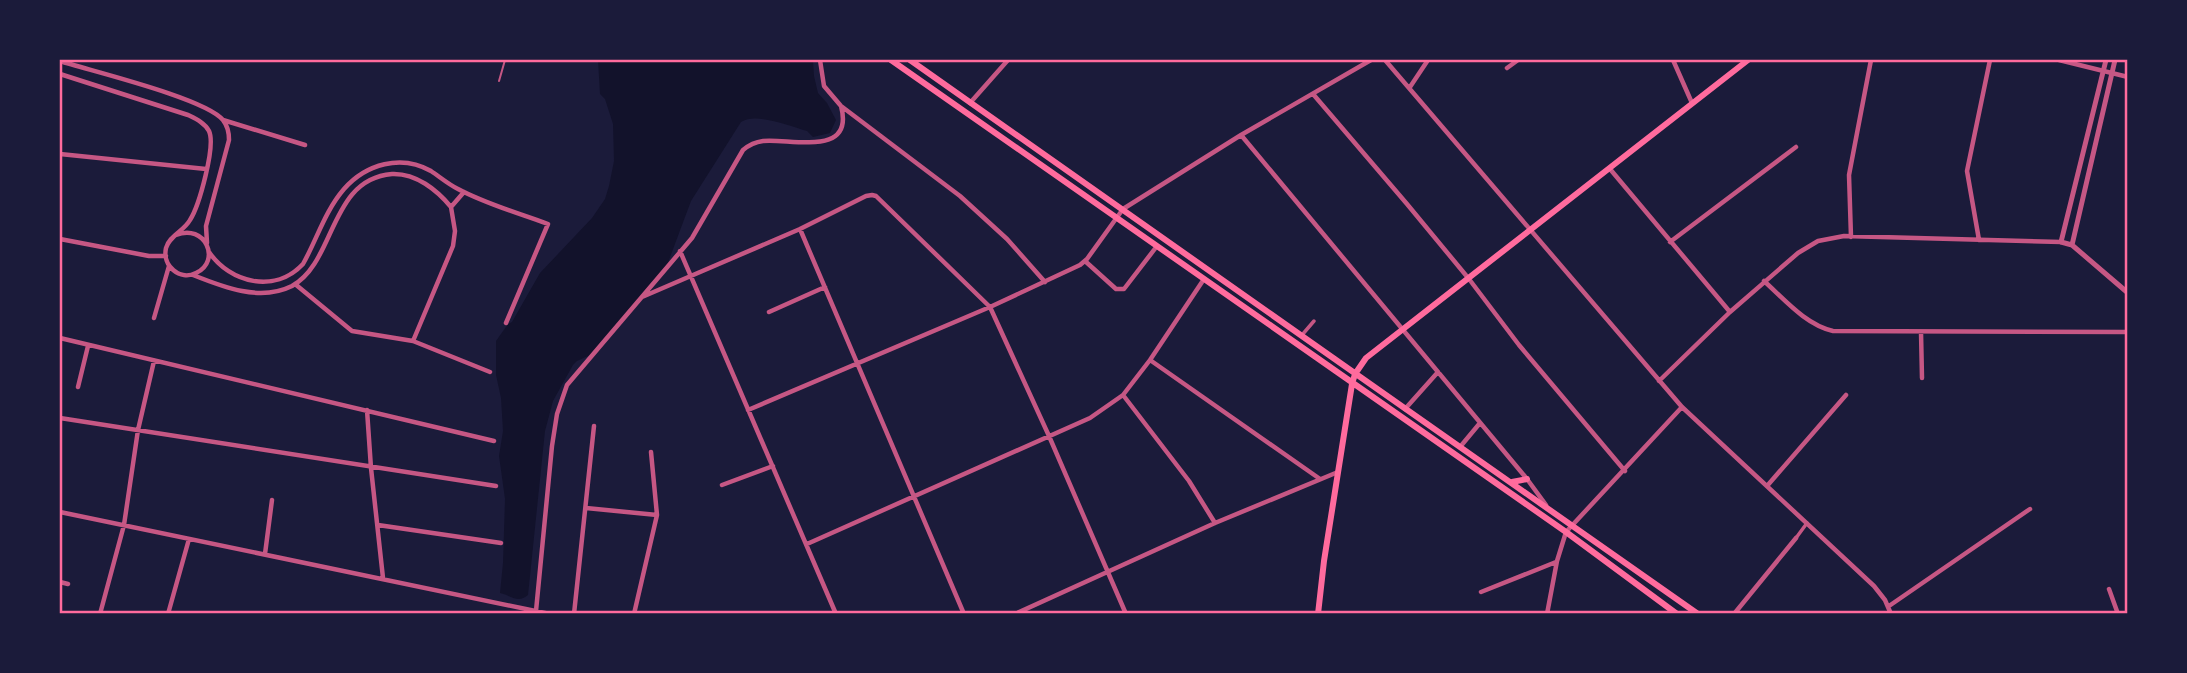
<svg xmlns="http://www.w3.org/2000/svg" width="2187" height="673" font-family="'DM Sans',sans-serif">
<rect width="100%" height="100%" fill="#1b1b3a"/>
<path fill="#12122b" d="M598,60H813L814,76L818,93L827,103L836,120L830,133L813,137L807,131C790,126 756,112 741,122L691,201L666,268L599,351L577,361L573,365L553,401L545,431L528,595C518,604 510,595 500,593L503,563L505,499L499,456L503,431L501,398L496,375V341L508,324L512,322L540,273L592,218L605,199L609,186L614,161L613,124L605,99L600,94Z"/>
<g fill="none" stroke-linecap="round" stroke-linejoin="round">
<path stroke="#c65784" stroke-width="2" d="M499,81L505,60"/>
<path stroke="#c65784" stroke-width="3.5" d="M1302,335L1314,321
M1796,538L1807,523"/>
<path stroke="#c65784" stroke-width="4.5" d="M820,60L824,86L841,106L960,196L1007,239L1045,282
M1385,60L1682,407L1874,586L1885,600L1891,614
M1673,60L1692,103
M2059,60L2128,77
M60,61C91,71 205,98 223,120C227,125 229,133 229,140L206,226L207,243
M1507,68L1518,60
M60,74L188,115C196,119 205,123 209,131C216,146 199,206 190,220C184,231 169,236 166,248C162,266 180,281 196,273C222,261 205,223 176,235
M1410,87L1428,60
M1313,94L1407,204L1469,279L1519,345L1625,471
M970,103L1008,60
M223,120L305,145
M1241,135L1527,479L1546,505
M60,154L206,169
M1610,169L1730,312
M800,229L964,614
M1851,237L1849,175L1871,60
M60,239L149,256H166
M1979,240L1967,171L1990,60
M1670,242L1796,147
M680,251L836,614
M209,252C230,283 275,294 303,264C317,239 325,211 344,189C366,164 401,154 431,171C440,177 448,184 458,189C486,204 518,213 548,224L506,323
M1085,261L1116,289H1124L1157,246
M193,275C223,287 260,302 292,286C336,262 329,179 392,174C416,173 437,190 451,207
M1764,281C1785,300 1806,325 1833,331L2128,332
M295,284L352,331L413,341L490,372
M642,297L800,229L866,196L872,195L876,196L990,307L1049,436L1126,614
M769,312L825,287
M154,318L169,266
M1921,332L1922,378
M60,338L494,441
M413,341L453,246L455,231L451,207L464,192
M1150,360L1320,479
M1659,381L1730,312L1798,253L1818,241L1844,236L2061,242
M78,387L88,346
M1123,395L1189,481L1215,523
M1405,409L1438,372
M367,410L371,468L383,578
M748,410L990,307L1080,265L1087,259L1123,209L1241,135L1371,60
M60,418L496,486
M1460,447L1480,423
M722,485L773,466
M1767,486L1846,395
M586,508L657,515
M60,512L550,614
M378,525L501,543
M807,544L1090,418L1123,395L1150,360L1204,279
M265,554L272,500
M60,582L68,584
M2109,589L2118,614
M1481,592L1556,562
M1889,606L2030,509
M536,611L552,446L557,414L567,385L692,238L743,150C749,145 755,142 763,141C790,138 855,158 841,106
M100,614L124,525L138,430L154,361
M168,614L189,539
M574,614L594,426
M634,614L657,515L651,452
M1015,614L1215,523L1338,472
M1547,614L1557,561L1566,532L1682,407
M1734,614L1796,538"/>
<path stroke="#c65784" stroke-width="5" d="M2106,60L2061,242L2072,245L2128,293
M2072,245L2115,60"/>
<path stroke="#ff6b9d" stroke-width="6" d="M891,60L1566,532L1677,614
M910,60C1171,246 1436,429 1698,614
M1512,482L1527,479
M1318,614L1324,561L1352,384L1355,374L1366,358L1748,60"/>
</g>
<rect width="2187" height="673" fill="none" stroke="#1b1b3a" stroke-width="122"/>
<rect x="61" y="61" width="2065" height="551" fill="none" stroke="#ff6b9d" stroke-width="2.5"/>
</svg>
